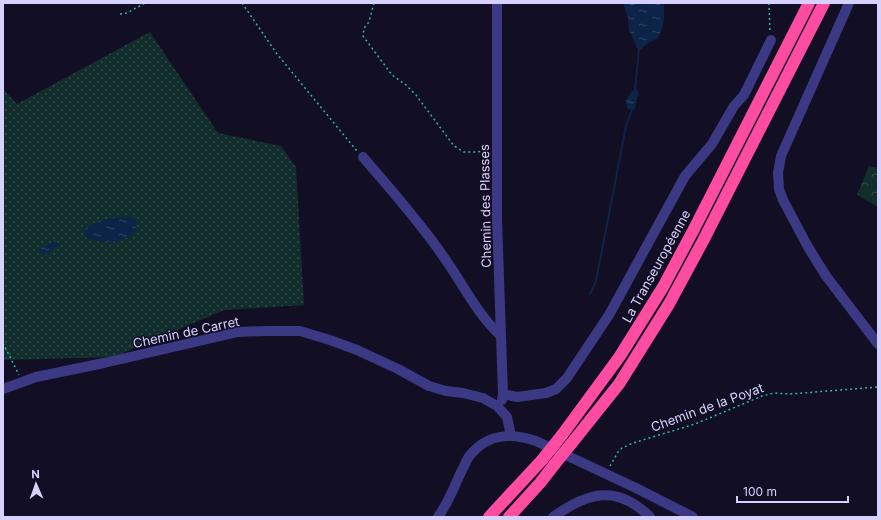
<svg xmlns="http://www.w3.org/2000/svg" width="881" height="520" font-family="Inter,sans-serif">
<defs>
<pattern id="grass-dots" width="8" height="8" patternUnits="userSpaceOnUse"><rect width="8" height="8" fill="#112e2d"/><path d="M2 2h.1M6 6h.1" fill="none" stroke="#334b4c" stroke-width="1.8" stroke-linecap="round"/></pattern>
<pattern id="forest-crowns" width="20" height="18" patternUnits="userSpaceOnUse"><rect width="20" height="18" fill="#112e2d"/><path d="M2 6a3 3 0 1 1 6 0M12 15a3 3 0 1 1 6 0" fill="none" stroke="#334b4c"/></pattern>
<pattern id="water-ripples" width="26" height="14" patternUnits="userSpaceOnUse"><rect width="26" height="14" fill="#0d2449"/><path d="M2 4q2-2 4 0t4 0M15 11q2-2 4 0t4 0" fill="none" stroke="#304364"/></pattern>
</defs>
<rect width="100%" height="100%" fill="#120e24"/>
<path fill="url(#grass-dots)" d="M150,32L218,133L281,146L296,167L304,305L224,310L114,357L3,360V89L17,104Z"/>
<path fill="url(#forest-crowns)" d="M869,166L878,168V207L857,195Z"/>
<path fill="url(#water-ripples)" d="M623,3H664V18L662,29L658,38L648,43L639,51L637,48L629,30L628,18Z
M635,89L637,90L639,94C636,99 636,104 635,109L631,110L627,108L626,101L631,92Z
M122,217H132L137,222L135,232C119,245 103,243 85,237V229C94,220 110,219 122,217Z
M55,241L59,244L58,246L45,255L41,254L39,249Z"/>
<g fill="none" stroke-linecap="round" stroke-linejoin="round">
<path stroke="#0d2449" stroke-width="2" d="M635,90L639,49
M590,294L596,281L626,126L632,109"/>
<path stroke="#2eb6ad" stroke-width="1.5" stroke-dasharray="2 3" stroke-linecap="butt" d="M242,3L277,54L357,151
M374,3L369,22L364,28L363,36L392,75L406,85L416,95L454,146L464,152H475L488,151
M769,3L770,32
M120,14L127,13L145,3
M3,343L19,375
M610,466L618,452L622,448L633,443L695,424L762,396L774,393L790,394L878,387"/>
<path stroke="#3b3983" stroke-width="10" d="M497,3V219L503,394L502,400
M849,3L781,156L778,173L779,189L783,200L808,247L826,276L878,344
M363,157C390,189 419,221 443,256C462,282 476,313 500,335
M3,389L36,377L104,363L238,332L266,331H300L330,340L357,350L398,369L429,386L446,391L463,393L483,398L497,406L507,417L511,436
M503,394L517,397L546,393L556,389L567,378L609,315L685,176L712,144L734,106L744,95L771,40
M438,517C449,502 455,484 463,468C466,463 467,458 471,454C489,433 512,433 536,441L636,488L693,517
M553,517C588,492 617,484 650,517"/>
<path stroke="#ff4ca3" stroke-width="12" d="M562,435L620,356L663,287L694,229L809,3
M571,444L619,384L669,304L703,241L824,3
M489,517L542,460
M509,517L540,483L554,465"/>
<path stroke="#ff4ca3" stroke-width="12" d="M542,460L562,435
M554,465L571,444"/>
</g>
<g text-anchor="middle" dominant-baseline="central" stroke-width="3" stroke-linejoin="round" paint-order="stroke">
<g font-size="13" fill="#d6d1ff" stroke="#120e24">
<text transform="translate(485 206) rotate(-91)">Chemin des Plasses</text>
<text transform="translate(656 266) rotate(-61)">La Transeuropéenne</text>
<text transform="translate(186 332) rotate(-12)">Chemin de Carret</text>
<text transform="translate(707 407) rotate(-20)">Chemin de la Poyat</text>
</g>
</g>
<rect width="881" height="520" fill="none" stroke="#d6d1ff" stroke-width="8"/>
<g transform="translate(36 484) rotate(358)" stroke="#120e24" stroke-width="3" paint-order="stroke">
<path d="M0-3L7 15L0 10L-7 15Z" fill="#d6d1ff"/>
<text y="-6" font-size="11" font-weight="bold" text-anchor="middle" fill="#d6d1ff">N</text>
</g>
<path d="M737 496v6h111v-6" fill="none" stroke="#d6d1ff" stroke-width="2"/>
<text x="743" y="496" font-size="12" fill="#d6d1ff" stroke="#120e24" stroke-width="3" paint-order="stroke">100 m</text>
</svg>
